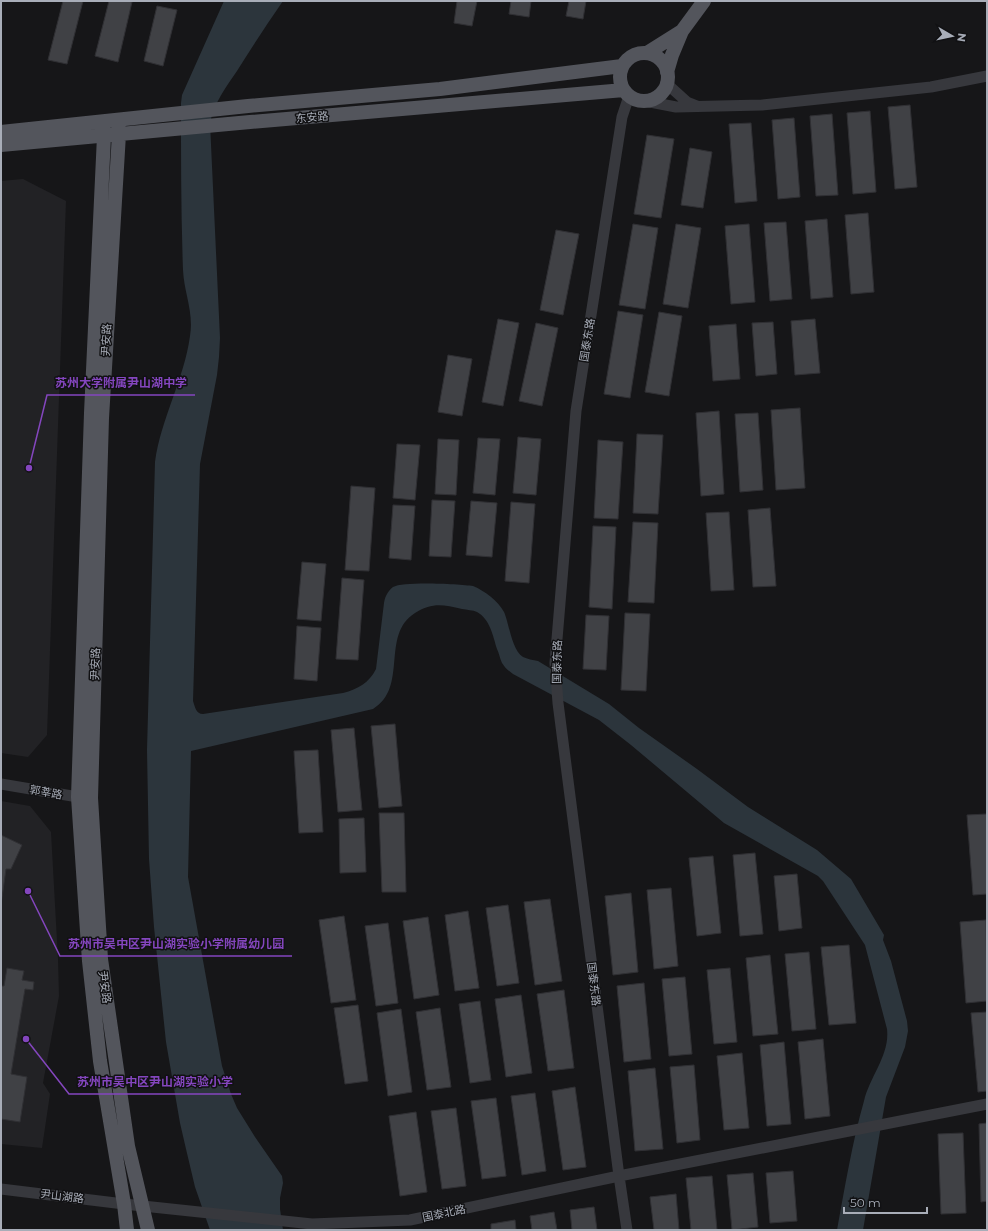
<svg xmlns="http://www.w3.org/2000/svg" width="988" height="1231" font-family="Montserrat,'Noto Sans SC',sans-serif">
<rect width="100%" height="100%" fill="#161618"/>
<path fill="#222225" d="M23,179L66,201L47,735L28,757L1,753V181Z
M1,801L30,806L51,832L58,959L59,996L43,1083L50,1094L42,1148L1,1144Z"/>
<path fill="#2c353c" d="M224,1H283C267,24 252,47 237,71C226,87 214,103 210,123L220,338L219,357L217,375L200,464L193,701C195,707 196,714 203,714L343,693C358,689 369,683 376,669L384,603C385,596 388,591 393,587C403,581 460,584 473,586C485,591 498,601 504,612C509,623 512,651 523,657C527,659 533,660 538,661L609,704L639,728L697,769L748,807L817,850L851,879L884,935L883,940L891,961L907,1021L908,1031L905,1047L886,1097L863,1230H837C845,1187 852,1143 864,1101C870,1076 890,1055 887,1029L865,945L823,881L818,876L724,823L631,745L599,720L513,674C509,671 505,668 502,663C500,659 499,653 497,649C493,636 490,619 477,612C473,610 467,610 462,609C443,605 433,602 415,613C380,635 409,687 373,709L191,751L188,877L222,1066L231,1094L237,1108L255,1137L282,1176L283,1183L280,1198V1209L283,1230H210L195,1187L186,1149L180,1123L166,1042L154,927L149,859L147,750L155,462C161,418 184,380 190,336C194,312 184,293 183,270C181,215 181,159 181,103L182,95Z"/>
<path fill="#404145" stroke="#303034" d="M63,1H83L67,64L48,60Z
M109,1H128L132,2L118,62L95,56Z
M457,1H477L472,26L454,23Z
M511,1H531L529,17L509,14Z
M569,1H586L583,19L566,16Z
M157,6L177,10L163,66L144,61Z
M910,105L917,187L895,189L888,107Z
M870,111L876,192L853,194L847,113Z
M832,114L838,195L816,196L810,116Z
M794,118L800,197L778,199L772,120Z
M751,123L757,201L735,203L729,124Z
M647,135L674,139L661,218L634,214Z
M690,148L712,152L703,208L681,205Z
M868,213L874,292L851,294L845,215Z
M827,219L833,297L811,299L805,221Z
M786,222L792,299L770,301L764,223Z
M633,224L658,228L645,309L619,305Z
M676,224L701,228L688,308L663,304Z
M749,224L755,302L731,304L725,226Z
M556,230L579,234L563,315L540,310Z
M618,311L643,315L630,398L604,394Z
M659,312L682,316L669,396L645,392Z
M498,319L519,323L503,406L482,402Z
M815,319L820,373L795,375L791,321Z
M773,322L777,374L756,376L752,323Z
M536,323L558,328L542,406L519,401Z
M736,324L740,379L713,381L709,326Z
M448,355L472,359L462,416L438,412Z
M800,408L805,488L776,490L771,410Z
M719,411L724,494L701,496L696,413Z
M758,413L763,490L740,492L735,414Z
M637,434L663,435L658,514L633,513Z
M518,437L541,439L536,495L513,493Z
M478,438L500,439L495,495L473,493Z
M438,439L459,440L456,495L435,494Z
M598,440L623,442L618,519L594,518Z
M397,444L420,445L415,500L393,498Z
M351,486L375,488L369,571L345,570Z
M432,500L455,501L451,557L429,556Z
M471,501L497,503L492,557L466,555Z
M511,502L535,504L529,583L505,581Z
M393,505L415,506L411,560L389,558Z
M770,508L776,586L753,587L748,510Z
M729,512L734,590L711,591L706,513Z
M633,522L658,523L654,603L628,602Z
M593,526L616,527L612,609L589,607Z
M302,562L326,564L321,621L297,619Z
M342,578L364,580L358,660L336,659Z
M625,613L650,614L646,691L621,690Z
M586,615L609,616L606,670L583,669Z
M297,626L321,628L317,681L294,679Z
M395,724L402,806L379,808L371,726Z
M354,728L362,810L338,812L331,730Z
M318,750L323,832L299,833L294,751Z
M379,813H404L406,892H382Z
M987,814V894L973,895L967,815Z
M364,818L366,872L340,873L339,819Z
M1,835L22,845L11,869H6L1,905Z
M755,853L763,934L740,936L733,855Z
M713,856L721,933L697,936L689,858Z
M797,874L802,928L779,931L774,876Z
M671,888L678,966L654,969L647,890Z
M631,893L638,972L613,975L605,896Z
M550,899L562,981L535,985L524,902Z
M508,905L519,983L497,986L486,908Z
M468,911L479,988L455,991L445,915Z
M344,916L356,1000L331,1003L319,920Z
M428,917L439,995L414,999L403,921Z
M986,920L987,1001L966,1003L960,922Z
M388,923L398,1003L376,1006L365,926Z
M849,945L856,1023L829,1025L821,947Z
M809,952L816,1029L792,1031L785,954Z
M770,955L778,1034L753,1036L746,958Z
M7,968L24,971L22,980L34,982L33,990L25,989L11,1074L27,1077L20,1122L1,1119V986H4Z
M730,968L737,1042L714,1044L707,970Z
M685,977L692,1054L669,1056L662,979Z
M644,983L651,1059L624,1062L617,986Z
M564,990L574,1068L548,1071L537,994Z
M521,995L532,1073L506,1077L495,999Z
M480,1001L491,1080L470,1083L459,1004Z
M358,1005L368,1081L345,1084L334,1008Z
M440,1008L451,1087L427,1090L416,1012Z
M401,1009L412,1092L388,1096L377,1013Z
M987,1012V1091L978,1092L971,1013Z
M823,1039L830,1116L805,1119L798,1042Z
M784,1042L791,1124L767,1126L760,1045Z
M742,1053L749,1128L724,1130L717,1056Z
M694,1065L700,1140L677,1143L670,1067Z
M655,1068L663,1149L635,1151L628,1071Z
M575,1087L586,1167L563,1170L552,1091Z
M535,1093L546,1171L522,1175L511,1096Z
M496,1098L506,1176L482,1179L471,1101Z
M456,1108L466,1186L442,1189L431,1111Z
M416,1112L427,1192L400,1196L389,1116Z
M987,1123V1201L981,1202L979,1124Z
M963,1133L966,1213L941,1214L938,1134Z
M793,1171L797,1221L770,1223L766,1173Z
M753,1173L758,1227L732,1230L727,1175Z
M712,1176L717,1230H691L686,1178Z
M676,1194L679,1230H654L650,1197Z
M594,1207L597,1230H572L570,1210Z
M554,1212L557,1230H532L530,1216Z
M515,1220L516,1230H491V1224Z"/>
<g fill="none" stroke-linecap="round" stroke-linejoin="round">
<path stroke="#37383d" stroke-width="11" d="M666,83L687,102L697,106
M645,101L676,107L762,105L931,87L987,76
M1,784L78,797L84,798
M1,1189L124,1204L312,1224L410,1220L619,1176L987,1104
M627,1230L619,1176L558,703L555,663L576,411L622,117L629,96"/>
<path stroke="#53555c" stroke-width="14" d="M647,53L682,31
M620 77a24 24 0 1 1 48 0a24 24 0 1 1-48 0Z
M667,72L672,55L682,31L704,1
M118,120L119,134L102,418L91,798L101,959L128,1146L148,1230
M103,122L104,136L91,413L78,797L89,961L100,1061L124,1204L127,1230
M1,132L248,106L440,89L622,66
M1,145L250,122L624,90"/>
</g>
<g text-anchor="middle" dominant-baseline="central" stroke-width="3" stroke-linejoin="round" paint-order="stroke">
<g font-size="11" fill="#a8adb8" stroke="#111113">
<text transform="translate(312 117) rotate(-5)">东安路</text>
<text transform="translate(106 340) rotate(-87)">尹安路</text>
<text transform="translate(587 340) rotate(-81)">国泰东路</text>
<text transform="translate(557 662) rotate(-89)">国泰东路</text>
<text transform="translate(95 664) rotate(-88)">尹安路</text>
<text transform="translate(46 792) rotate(10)">郭莘路</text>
<text transform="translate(594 984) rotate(83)">国泰东路</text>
<text transform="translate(105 987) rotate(82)">尹安路</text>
<text transform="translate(62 1196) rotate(7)">尹山湖路</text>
<text transform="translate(444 1213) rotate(-12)">国泰北路</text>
</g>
</g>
<path fill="none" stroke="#8446be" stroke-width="1.5" d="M29 468L47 395H195M28 891L60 956H292M26 1039L69 1094H241"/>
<g fill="#8446be" stroke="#111113" stroke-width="1.5">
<circle cx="29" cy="468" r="4"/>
<circle cx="28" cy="891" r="4"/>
<circle cx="26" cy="1039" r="4"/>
</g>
<g font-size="12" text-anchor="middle" font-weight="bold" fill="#8446be" stroke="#111113" stroke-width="3" stroke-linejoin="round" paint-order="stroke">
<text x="121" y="387">苏州大学附属尹山湖中学</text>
<text x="176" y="948">苏州市吴中区尹山湖实验小学附属幼儿园</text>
<text x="155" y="1086">苏州市吴中区尹山湖实验小学</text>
</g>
<rect width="988" height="1231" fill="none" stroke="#a8adb8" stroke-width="4"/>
<g transform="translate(952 36) rotate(99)" stroke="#111113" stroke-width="3" paint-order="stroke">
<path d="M0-3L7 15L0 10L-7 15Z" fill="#a8adb8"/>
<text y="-6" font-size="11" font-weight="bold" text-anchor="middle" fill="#a8adb8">N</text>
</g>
<path d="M844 1207v6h83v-6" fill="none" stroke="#a8adb8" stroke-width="2"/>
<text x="850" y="1207" font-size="12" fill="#a8adb8" stroke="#111113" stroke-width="3" paint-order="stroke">50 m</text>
</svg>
